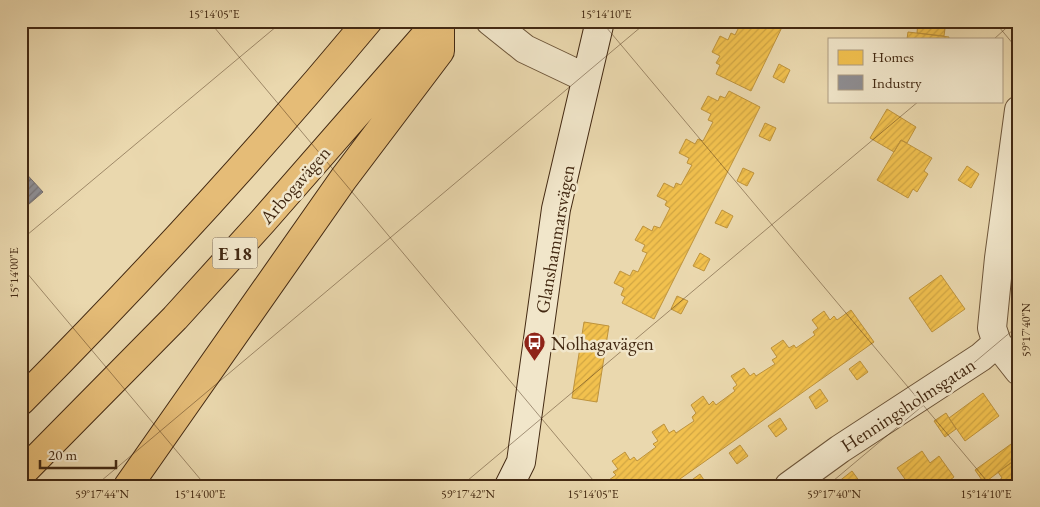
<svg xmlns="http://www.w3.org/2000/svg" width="1040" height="507" font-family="'EB Garamond',serif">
<defs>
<pattern id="homes-hatch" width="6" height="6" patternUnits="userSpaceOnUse" patternTransform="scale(1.25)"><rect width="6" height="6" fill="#f2c14e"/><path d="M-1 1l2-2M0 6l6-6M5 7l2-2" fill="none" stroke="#d1a643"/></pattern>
<pattern id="industry-hatch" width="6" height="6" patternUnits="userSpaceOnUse" patternTransform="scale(1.25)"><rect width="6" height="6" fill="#8d8d92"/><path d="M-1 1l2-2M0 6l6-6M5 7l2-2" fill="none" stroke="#757376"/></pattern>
</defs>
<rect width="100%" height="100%" fill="#ead8ae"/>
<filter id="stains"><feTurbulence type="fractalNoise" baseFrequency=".004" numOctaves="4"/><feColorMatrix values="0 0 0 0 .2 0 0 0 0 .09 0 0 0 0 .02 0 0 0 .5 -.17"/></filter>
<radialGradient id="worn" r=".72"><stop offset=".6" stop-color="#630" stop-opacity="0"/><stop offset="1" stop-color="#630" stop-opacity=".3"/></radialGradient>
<path fill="url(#homes-hatch)" stroke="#be933c" d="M742,21H785L751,91L716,74L720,65L716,63L720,56L712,52L720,36L728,40L731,33L735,35Z
M918,21H946L944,36L917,33Z
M908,32L949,37V39H907Z
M779,64L790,70L784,83L773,77Z
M729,91L760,107L654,319L622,303L625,297L621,295L624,288L614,283L620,271L630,276L633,270L638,272L647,253L642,251L645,245L635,240L643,226L652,231L654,226L660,228L670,208L665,205L667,201L657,196L664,183L674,188L676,183L681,185L692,165L687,163L689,158L679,153L686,139L695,144L698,139L703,141L713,122L708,120L711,114L701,109L708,96L718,101L720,96L725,98Z
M887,109L916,127L907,143L901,140L894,152L870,138Z
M765,123L776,128L770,141L759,136Z
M901,140L932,158L924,171L928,174L917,192L913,189L908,198L877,180Z
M967,166L979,174L971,188L958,180Z
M743,168L754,173L747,186L737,181Z
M722,210L733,216L727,228L715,223Z
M700,253L710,259L704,271L693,266Z
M941,275L965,309L932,332L909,298Z
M677,296L688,301L681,314L671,309Z
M851,310L874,342L670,486H613L609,480L616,475L613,472L618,469L612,461L625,452L630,460L634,457L637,461L656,447L653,444L658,441L652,432L664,424L669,433L674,430L676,433L694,421L692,417L696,413L691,405L703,396L709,405L713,401L716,405L735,391L733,388L737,385L731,376L744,368L750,376L754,373L756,376L775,364L772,360L777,357L771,348L783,340L789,348L794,345L796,348L815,335L813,332L818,328L812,320L824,311L830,320L834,316L837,320Z
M584,322L609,326L597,402L572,398Z
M860,361L868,372L857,380L849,369Z
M820,389L828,401L816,409L809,397Z
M983,393L999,416L965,441L949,418Z
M946,413L956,429L945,437L934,421Z
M780,418L787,429L776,437L768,426Z
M1018,439L1019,457L984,483L975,470Z
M740,445L748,456L737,464L729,453Z
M922,451L930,463L939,456L954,477L942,486H923L922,484L920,486H910L897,468Z
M1019,457V486H991L1002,478L998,472Z
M852,471L863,486H833Z
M700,474L708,486H691L689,482Z"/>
<path fill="url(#industry-hatch)" stroke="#776f6c" d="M21,168L43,192L21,211Z"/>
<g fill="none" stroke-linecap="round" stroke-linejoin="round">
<defs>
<path id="street" d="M490,21L525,49L586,78
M997,343L992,328L999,258L1019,110
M789,486L840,449L981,357L997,343L1019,371"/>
<path id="secondary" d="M509,486L521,462L556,209L600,21"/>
<path id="highway" d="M21,401C142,279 258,153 368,21
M21,474L175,318L263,221L438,21
M128,486L344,178L440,51V21"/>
</defs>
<use href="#street" stroke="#6d5539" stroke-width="30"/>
<use href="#secondary" stroke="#432912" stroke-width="30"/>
<use href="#highway" stroke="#432912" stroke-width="30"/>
<use href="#street" stroke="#f1e6ca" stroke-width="28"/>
<use href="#secondary" stroke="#f1e6ca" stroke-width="28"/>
<use href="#highway" stroke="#e5bc77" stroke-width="28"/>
</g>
<path fill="none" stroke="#432912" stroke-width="1" stroke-opacity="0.45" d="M209,21L598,486M601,21L991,486M994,21L1019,51M994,39L1014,21M21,240L283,21M21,266L206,486M95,486L648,21M461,486L919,101M827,486L1019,325"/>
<defs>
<symbol id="bus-pin" viewBox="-11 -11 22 30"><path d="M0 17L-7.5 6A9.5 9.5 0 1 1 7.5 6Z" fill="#8f2418" stroke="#f1e6ca"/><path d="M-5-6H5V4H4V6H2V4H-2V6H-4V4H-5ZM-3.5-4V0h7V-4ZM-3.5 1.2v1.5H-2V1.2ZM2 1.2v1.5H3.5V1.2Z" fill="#fff"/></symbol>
</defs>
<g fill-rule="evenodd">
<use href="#bus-pin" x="522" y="330" width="25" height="34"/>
</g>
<g text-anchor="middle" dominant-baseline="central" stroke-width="5" stroke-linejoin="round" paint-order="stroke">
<rect fill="#f1e6ca" stroke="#776249" stroke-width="1" x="212.5" y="237.5" width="45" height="31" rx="4"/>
<g font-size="18" font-weight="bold" fill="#432912">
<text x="235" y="253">E 18</text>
</g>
<g font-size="19" fill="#432912" stroke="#f1e6ca">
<text transform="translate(295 185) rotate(-49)">Arbogavägen</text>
<text transform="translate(555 239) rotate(-80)">Glanshammarsvägen</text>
<text transform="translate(908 405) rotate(-33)">Henningsholmsgatan</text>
</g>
<g font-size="19" fill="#432912" stroke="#f1e6ca" text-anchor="start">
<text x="551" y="343">Nolhagavägen</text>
</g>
</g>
<rect width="1040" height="507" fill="none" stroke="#ead8ae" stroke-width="55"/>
<rect x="828" y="38" width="175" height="65" fill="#f1e6ca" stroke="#ab9a80"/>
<rect x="838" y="50" width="25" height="15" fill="#f2c14e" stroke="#ab9a80"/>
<text x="872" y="62" font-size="15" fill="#432912">Homes</text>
<rect x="838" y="75" width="25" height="15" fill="#8d8d92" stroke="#ab9a80"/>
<text x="872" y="88" font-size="15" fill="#432912">Industry</text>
<path d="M40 460v8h76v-8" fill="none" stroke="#432912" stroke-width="2.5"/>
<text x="48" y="460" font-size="15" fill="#432912" stroke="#f1e6ca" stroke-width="4" paint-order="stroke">20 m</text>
<rect x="28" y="28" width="984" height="452" fill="none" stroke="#432912" stroke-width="2"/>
<g font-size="12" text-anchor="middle" fill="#432912">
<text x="214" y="18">15°14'05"E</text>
<text x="606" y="18">15°14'10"E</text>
<text transform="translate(14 273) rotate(-90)" y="4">15°14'00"E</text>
<text transform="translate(1026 330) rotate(-90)" y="4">59°17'40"N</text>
<text x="102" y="498">59°17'44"N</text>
<text x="200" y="498">15°14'00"E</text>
<text x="468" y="498">59°17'42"N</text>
<text x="593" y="498">15°14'05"E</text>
<text x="834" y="498">59°17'40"N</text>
<text x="986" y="498">15°14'10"E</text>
</g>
<rect width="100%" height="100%" filter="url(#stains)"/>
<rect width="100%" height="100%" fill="url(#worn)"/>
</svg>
